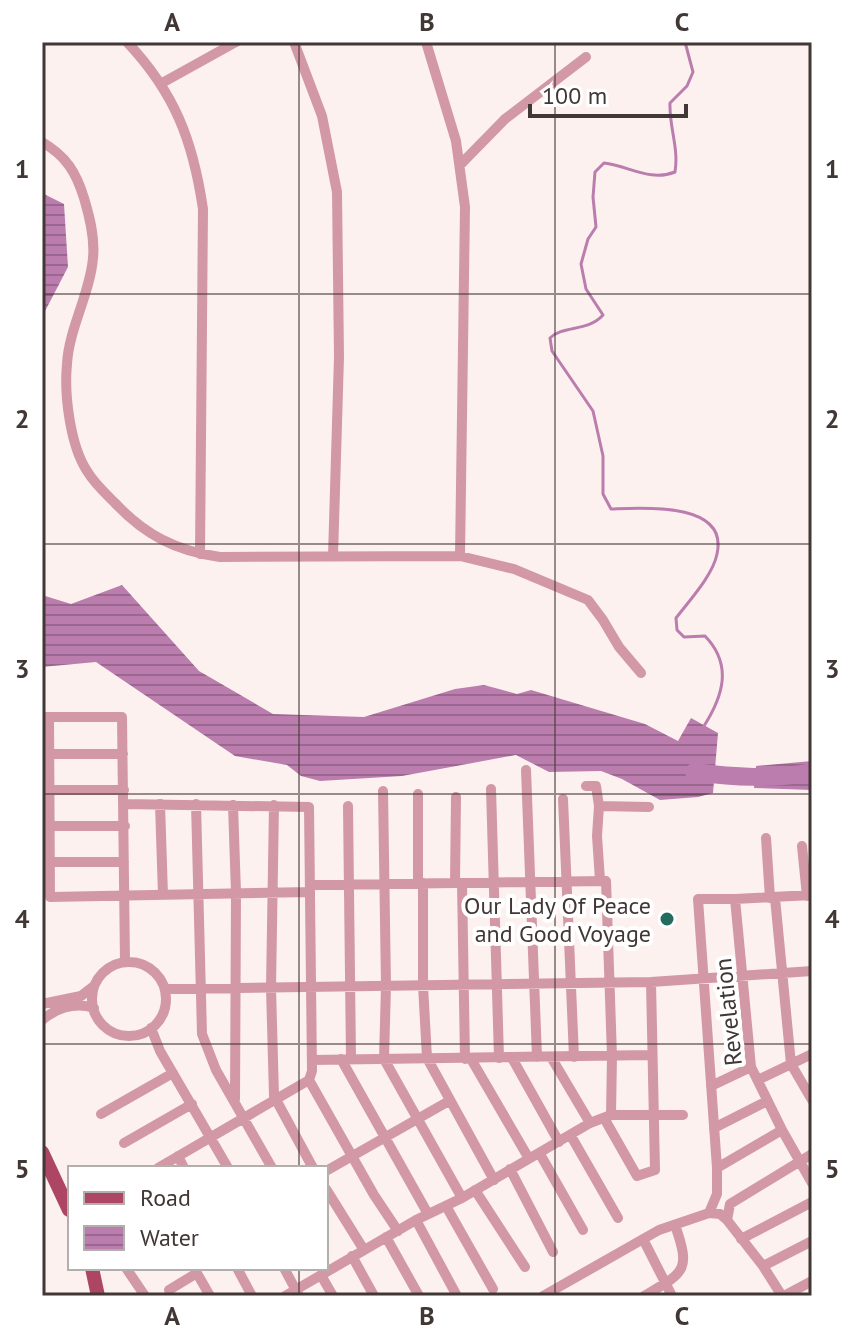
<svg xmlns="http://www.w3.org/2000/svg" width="854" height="1338" font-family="'PT Sans',sans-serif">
<defs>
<pattern id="water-rules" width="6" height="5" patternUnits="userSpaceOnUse" patternTransform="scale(2)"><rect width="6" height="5" fill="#bb7dad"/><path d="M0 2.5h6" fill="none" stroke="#9a678e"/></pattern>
</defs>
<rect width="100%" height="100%" fill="#fcf1ef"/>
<path fill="url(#water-rules)" d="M42,193L64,204L68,267L42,317Z
M122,585L199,671L273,714L364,717L455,689L484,685L517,694L531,690L645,724L678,741L691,718L718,733L713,793L698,797L660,800L622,779L601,771L549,772L516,755L402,776L320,781L301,776L287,765L235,756L96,662L42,667V595L71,604Z
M812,761V790L754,788L756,766Z"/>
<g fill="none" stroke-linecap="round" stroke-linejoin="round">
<path stroke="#bb7dad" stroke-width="3" d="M685,42L693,72L687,86L670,103C669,127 679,148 675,172C650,182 629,166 604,163L595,172L593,197L596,227L588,239L581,264L586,289L603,315C588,332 563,325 550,338L552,351L593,411L603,456V494L611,509C642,508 729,501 717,554C713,575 689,601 676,618L677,630L684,637L705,636C733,665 723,696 704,726"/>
<path stroke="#bb7dad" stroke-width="18" d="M694,772C733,777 773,780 812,772"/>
<path stroke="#d398a5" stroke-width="10" d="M127,42C175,93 193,141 203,209L200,554
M294,42L322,116L337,192L339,357L333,556
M426,42L456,141L465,207L460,556
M162,83L236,42
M42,142C66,156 76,172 84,198C90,218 95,238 93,258C90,294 69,328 67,364C64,394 70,445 87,471C94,483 105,493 115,503C145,535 176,551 220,557L460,556L514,569L588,600L603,620L619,647L641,673
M460,165L505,119L586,57
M42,717H122L125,962
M49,717L50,897L310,892
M42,754H123
M526,770L537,1057
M586,786H596L599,806
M491,789L499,1058
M42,790H124
M383,791L386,986L384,1059L462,1198
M563,799L574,1057
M125,804L309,807L312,1071L309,1080L374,1195L398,1231
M160,804L163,895
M196,804L202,1034L216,1070L272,1168
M233,805L236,893L235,1099
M274,805L271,988L274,1096L313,1168
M348,806L351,1059
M42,826H125
M766,838L770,898
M802,846L807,896
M42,862H124
M600,880L597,836L599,806L649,807
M418,883V794
M423,883V985L427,1058L494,1180
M455,883L456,797
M462,883L465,1059
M812,895L735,899L751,1067L782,1130L812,1183
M775,898L791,1064L812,1100
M92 999a37 37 0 1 1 74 0a37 37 0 1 1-74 0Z
M165,989L651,982L812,971
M42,1004L81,996L94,986
M42,1020C57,1008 75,1002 94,1008
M151,1028L160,1051L228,1168
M551,1057L590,1123
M512,1058L559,1142
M341,1059L428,1214
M471,1059L528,1157
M312,1060L652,1055
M758,1080L812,1054
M711,1086L751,1067
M101,1114L173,1073
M611,1115H683
M604,1118L637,1176L655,1170L651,982
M714,1128L767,1101
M571,1136L618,1218
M124,1143L192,1104
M540,1154L583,1230
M178,1156L184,1168
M158,1168L309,1080
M717,1168L782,1130
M510,1169L553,1252
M326,1171L449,1101
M326,1189L364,1250
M475,1190L525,1267
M446,1206L493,1289
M709,1213L717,1194V1168L698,899H735
M416,1220L457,1296
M727,1220L730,1204L812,1154
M386,1237L419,1296
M643,1239L672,1296
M741,1239L812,1202
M352,1256L374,1296
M763,1266L812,1241
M126,1268L145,1296
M194,1268L210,1296
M237,1268L252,1296
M284,1268L299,1296
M322,1277L333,1296
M169,1290L197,1273
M285,1296L416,1220L462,1198L590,1123L611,1115L612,1056L606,881L310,885
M543,1296L659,1230L709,1213L720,1214L727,1220L763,1266L782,1296
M644,1296C685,1272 691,1271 675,1225
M784,1296L812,1281"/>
<path stroke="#ad4665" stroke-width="14" d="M42,1152L69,1210
M92,1268L98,1296"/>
</g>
<path fill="none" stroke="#413735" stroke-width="2" stroke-opacity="0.55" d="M299,42V1168M555,42V1296M42,294H812M42,544H812M42,794H812M42,1044H812M299,1268V1296"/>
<circle fill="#256c60" stroke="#fff" stroke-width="3" cx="667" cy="919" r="8"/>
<g text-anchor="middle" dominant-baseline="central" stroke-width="8" stroke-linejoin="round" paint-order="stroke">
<g font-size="24" fill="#413735" stroke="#fff" text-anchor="end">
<text x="651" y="905">Our Lady Of Peace<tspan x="651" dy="28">and Good Voyage</tspan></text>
</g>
<g font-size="24" fill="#413735" stroke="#fff">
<text transform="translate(728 1012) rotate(-96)">Revelation</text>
</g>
</g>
<rect width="854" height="1338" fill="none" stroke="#ffffff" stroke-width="88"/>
<rect x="68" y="1166" width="260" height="104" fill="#ffffff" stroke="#b3afae" stroke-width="2"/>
<rect x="84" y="1192" width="40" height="12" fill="#ad4665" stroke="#b3afae" stroke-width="2"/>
<text x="140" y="1206" font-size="24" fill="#413735">Road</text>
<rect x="84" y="1226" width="40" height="24" fill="url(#water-rules)" stroke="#b3afae" stroke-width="2"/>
<text x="140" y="1246" font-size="24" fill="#413735">Water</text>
<path d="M530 104v12h156v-12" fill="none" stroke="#413735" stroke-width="4"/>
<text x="542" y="104" font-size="24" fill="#413735" stroke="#ffffff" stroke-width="6" paint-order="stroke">100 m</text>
<rect x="44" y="44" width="766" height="1250" fill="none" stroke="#413735" stroke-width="3"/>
<g font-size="26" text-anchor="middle" font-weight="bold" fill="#413735">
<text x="172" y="31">A</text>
<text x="427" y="31">B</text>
<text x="682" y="31">C</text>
<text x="22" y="178">1</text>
<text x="832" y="178">1</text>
<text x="22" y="428">2</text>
<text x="832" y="428">2</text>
<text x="22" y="678">3</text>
<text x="832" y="678">3</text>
<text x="22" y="928">4</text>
<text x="832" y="928">4</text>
<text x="22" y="1178">5</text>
<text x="832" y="1178">5</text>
<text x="172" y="1325">A</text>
<text x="427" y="1325">B</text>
<text x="682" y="1325">C</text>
</g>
</svg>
